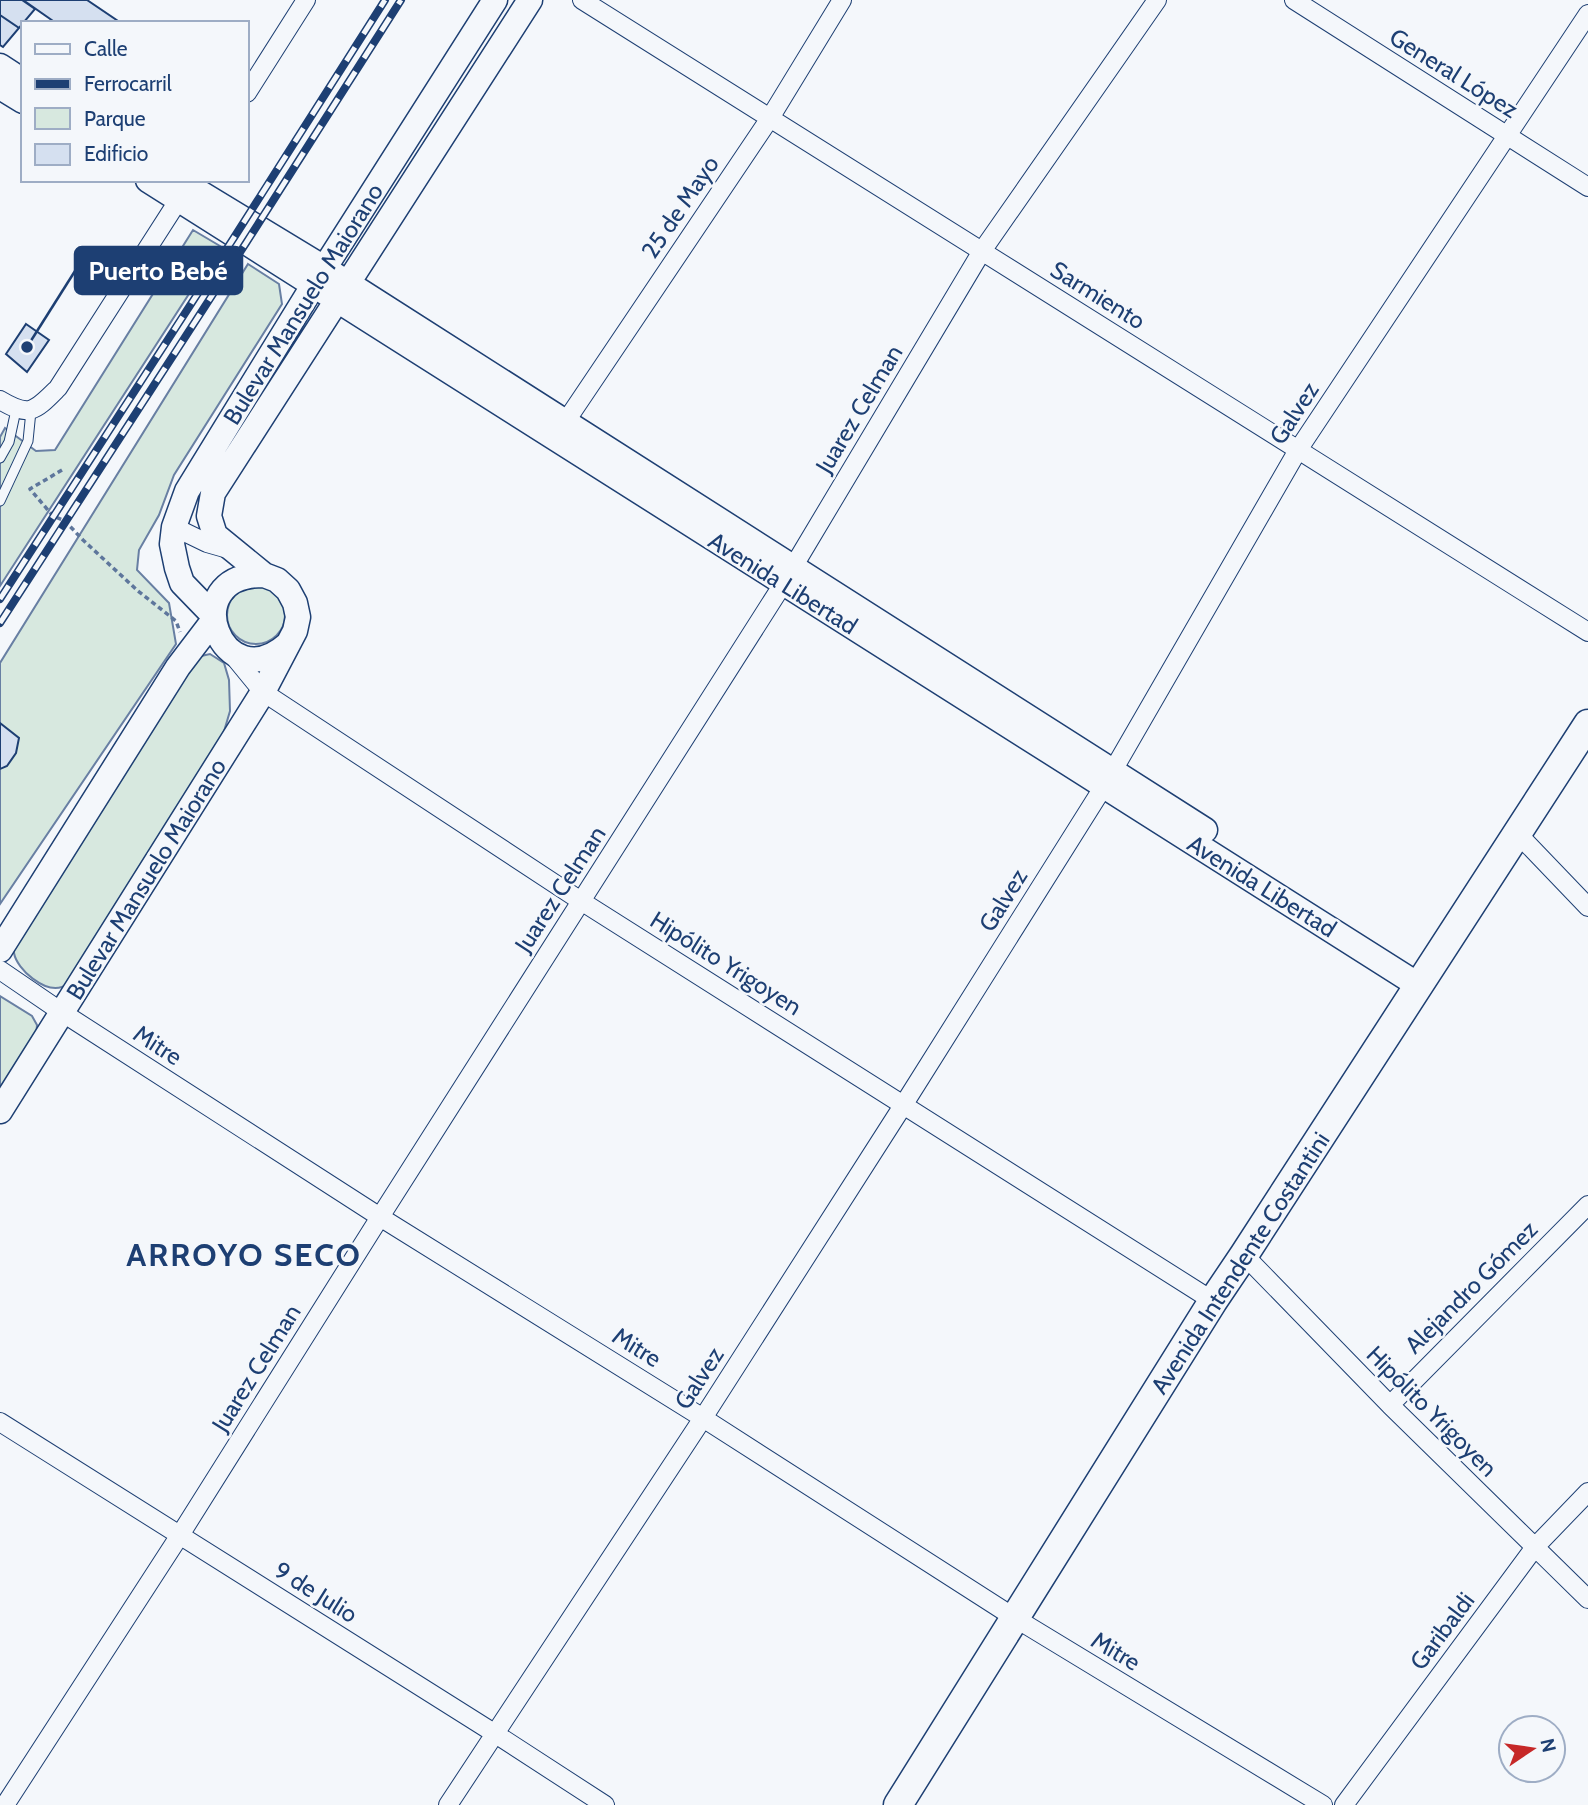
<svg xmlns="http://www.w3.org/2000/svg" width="1588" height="1805" font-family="Cabin,sans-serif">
<rect width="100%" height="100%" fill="#f4f7fb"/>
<path fill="#d7e8df" stroke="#687fa3" stroke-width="2" d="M193,230L220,246L0,586V437L5,428L36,451L55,450Z
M248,264L279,284L282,304L174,475L159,515L139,550L137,570L169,603L176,644L0,904V663Z
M227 615a29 29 0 1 1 58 0a29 29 0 1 1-58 0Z
M210,654L224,663L229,680L230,711L222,738L72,981C68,983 65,986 62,987C45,993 17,970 14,953C13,949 15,945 15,942L197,657Z
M0,996L32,1016L37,1025L36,1037L0,1095Z"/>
<path fill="#d5e0f0" stroke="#1d3f73" stroke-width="2" d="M0,0H22L35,9L19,28L0,15Z
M23,0H87L121,23H56Z
M0,15L19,28L3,47L0,45Z
M26,324L49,340L27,372L6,354Z
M0,723L19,738L16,753L7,766L0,769Z"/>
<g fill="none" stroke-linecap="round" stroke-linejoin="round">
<defs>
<path id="lane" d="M0,458L9,442L16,410
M0,501L28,441L31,411"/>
<path id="street" d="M582,0L1588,632
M1294,0L1588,187
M247,93L306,0
M0,400C30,418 35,411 58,388L185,190
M560,430L770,118L842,0
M174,527L207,543L228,549
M231,653L263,692L581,901L1213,1301
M1517,833L1588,907
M0,970L63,1013L380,1217L703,1418L1015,1618L1323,1805
M1244,1255L1390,1405L1588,1599
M1390,1405L1588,1205
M0,1422L494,1733L605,1805
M5,1805L180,1535L380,1217L783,584L982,251L1157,0
M448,1805L703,1418L904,1104L1104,786L1298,450L1588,14
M1344,1805L1535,1547L1588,1492"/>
<path id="secondary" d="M0,66L23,81
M0,87L23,101
M148,180L1418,985
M179,180L324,268L1205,830
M264,575C173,574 222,703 288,644
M213,615L182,583L177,568L172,544L174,527L187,491L313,286L495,0
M0,950L178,667L213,621
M0,1111L263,692L295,631L298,617L295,603L288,590L277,580L264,575L215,535L209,516L213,493L530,0"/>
<path id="primary" d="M898,1805L1213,1301L1244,1255L1588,724"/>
</defs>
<use href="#lane" stroke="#1d3f73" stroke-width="11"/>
<use href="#street" stroke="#1d3f73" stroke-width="20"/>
<use href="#secondary" stroke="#1d3f73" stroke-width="27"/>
<use href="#primary" stroke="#1d3f73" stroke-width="31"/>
<path stroke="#5e769c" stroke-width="3.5" stroke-dasharray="5 3.5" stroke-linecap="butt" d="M62,470L30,489L53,516L65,521L83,540L138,591L176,621L180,632"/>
<use href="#lane" stroke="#f4f7fb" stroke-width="9"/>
<use href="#street" stroke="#f4f7fb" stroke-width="18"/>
<use href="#secondary" stroke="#f4f7fb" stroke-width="24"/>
<use href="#primary" stroke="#f4f7fb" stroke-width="28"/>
<defs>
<path id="rail" d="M0,599L235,236L385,0
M0,623L246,243L401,0"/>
</defs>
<use href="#rail" stroke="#1d3f73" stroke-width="8"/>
<use href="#rail" stroke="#f4f7fb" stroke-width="5" stroke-dasharray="16" stroke-linecap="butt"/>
</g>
<g text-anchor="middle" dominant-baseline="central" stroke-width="5" stroke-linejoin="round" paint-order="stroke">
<g font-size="24" fill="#1d3f73" stroke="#f4f7fb">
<text transform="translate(1454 73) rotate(32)">General López</text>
<text transform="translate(680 207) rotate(-56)">25 de Mayo</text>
<text transform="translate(1098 295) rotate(32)">Sarmiento</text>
<text transform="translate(303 304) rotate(-58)">Bulevar Mansuelo Maiorano</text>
<text transform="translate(859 409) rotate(-59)">Juarez Celman</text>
<text transform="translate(1294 413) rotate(-57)">Galvez</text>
<text transform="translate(783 583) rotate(32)">Avenida Libertad</text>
<text transform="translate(146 879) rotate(-58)">Bulevar Mansuelo Maiorano</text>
<text transform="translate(1262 886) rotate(32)">Avenida Libertad</text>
<text transform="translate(560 889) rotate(-57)">Juarez Celman</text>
<text transform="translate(1003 900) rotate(-58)">Galvez</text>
<text transform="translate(726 963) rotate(32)">Hipólito Yrigoyen</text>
<text transform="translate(158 1045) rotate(33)">Mitre</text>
<text transform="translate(1240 1263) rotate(-57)">Avenida Intendente Costantini</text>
<text transform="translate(1471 1287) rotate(-45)">Alejandro Gómez</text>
<text transform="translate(637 1347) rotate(32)">Mitre</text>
<text transform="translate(256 1368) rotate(-58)">Juarez Celman</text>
<text transform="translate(699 1378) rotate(-57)">Galvez</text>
<text transform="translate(1432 1411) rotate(45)">Hipólito Yrigoyen</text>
<text transform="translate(316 1592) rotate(32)">9 de Julio</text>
<text transform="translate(1442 1631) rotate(-53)">Garibaldi</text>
<text transform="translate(1116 1651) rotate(31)">Mitre</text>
</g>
<g font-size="32" font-weight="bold" letter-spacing="2" fill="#1d3f73" stroke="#f4f7fb">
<text x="244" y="1254">ARROYO SECO</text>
</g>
</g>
<path fill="none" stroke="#1d3f73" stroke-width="2.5" d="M27 347L75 271"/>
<circle fill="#1d3f73" stroke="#f4f7fb" stroke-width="2.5" cx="27" cy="347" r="7"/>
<rect fill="#1d3f73" stroke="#1d3f73" stroke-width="2.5" x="75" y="247" width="167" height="47" rx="7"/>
<g font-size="26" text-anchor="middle" font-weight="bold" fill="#fff">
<text x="158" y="280">Puerto Bebé</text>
</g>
<rect x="21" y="21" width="228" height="161" fill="#f4f7fb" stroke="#9eadc5" stroke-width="2"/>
<rect x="35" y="44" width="35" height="10" fill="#f4f7fb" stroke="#9eadc5" stroke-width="2"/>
<text x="84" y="56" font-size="21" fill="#1d3f73">Calle</text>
<rect x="35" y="79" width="35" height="10" fill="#1d3f73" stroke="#9eadc5" stroke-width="2"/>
<text x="84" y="91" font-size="21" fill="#1d3f73">Ferrocarril</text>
<rect x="35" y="108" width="35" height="21" fill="#d7e8df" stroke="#9eadc5" stroke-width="2"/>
<text x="84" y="126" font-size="21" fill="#1d3f73">Parque</text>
<rect x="35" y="144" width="35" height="21" fill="#d5e0f0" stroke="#9eadc5" stroke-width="2"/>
<text x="84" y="161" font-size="21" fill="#1d3f73">Edificio</text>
<g transform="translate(1532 1749) rotate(77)"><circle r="33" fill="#f4f7fb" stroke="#9eadc5" stroke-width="2"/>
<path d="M0-5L12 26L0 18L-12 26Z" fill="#c62828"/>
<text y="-10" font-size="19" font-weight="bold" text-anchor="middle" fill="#1d3f73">N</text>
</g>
</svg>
